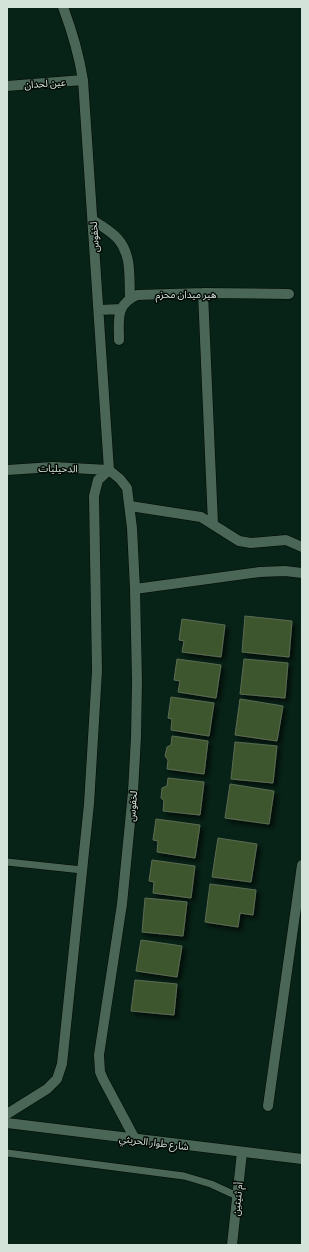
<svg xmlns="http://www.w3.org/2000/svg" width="309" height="1252" font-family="Barlow,'Noto Sans Arabic',sans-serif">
<defs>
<filter id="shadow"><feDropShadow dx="3.5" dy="3.5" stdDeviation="2" flood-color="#0009"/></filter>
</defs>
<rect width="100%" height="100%" fill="#072216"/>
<path fill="#3d562e" stroke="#5c6b53" filter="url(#shadow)" d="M245,616L292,621L289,657L242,652Z
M182,619L225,625L221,657L182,652L184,641L179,640Z
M177,659L221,665L216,698L178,692L180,681L174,680Z
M244,659L288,663L285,698L240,694Z
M171,697L214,703L209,736L171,730L172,719L168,718Z
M240,699L283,706L277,741L235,735Z
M172,736L208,741L204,774L167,769L168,760L165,756L167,747L171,745Z
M235,742L277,746L273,783L231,779Z
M168,778L204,782L200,815L163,811L164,801L161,798L162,788L167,786Z
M230,784L274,791L269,824L225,818Z
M156,819L200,825L195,858L157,852L158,841L153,840Z
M218,838L257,844L251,882L212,877Z
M152,860L195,866L191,898L153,893L154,882L149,881Z
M210,884L256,890L253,915L240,913L238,927L205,922Z
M145,898L187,902L183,936L142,932Z
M141,940L182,946L177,977L136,971Z
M135,980L177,984L174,1015L131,1011Z"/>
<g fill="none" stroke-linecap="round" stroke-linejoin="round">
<defs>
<path id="lane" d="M7,862L82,870
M7,1153L184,1176L211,1184L237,1196"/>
<path id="street" d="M63,7C72,31 79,55 83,80L109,470L120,479L127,488L132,528L135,589L137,681L136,737L133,792L122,904L99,1055L100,1072L103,1079L135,1139
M7,86L83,80
M93,220C101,226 111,231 118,239C132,255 129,278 130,298
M203,293L213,524
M99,310L121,309
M119,340C119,320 115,305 137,295L203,293L289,294
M7,470L53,467L109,470
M130,506L201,517L239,541L251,543L286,540L302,547
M135,589L260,572L285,571L302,573
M268,1106L302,865
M7,1114L47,1089L57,1079L62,1064L89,804L93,738L97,671L94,496L98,480L109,470
M232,1245L242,1152"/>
<path id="secondary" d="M7,1123L302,1159"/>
</defs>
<use href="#lane" stroke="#000b03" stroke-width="8"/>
<use href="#street" stroke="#000b03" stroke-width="11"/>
<use href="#secondary" stroke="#000b03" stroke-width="11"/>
<use href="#lane" stroke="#4a6656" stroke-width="7"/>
<use href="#street" stroke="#4a6656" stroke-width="10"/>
<use href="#secondary" stroke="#4a6656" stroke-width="10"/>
</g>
<g text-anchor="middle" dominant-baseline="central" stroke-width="3" stroke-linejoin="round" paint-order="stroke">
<g font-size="10" fill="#d4e3da" stroke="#020905">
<text transform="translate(45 83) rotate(-4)">عين لحدان</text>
<text transform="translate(94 237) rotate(-94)">لخفوس</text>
<text x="186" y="294">هير ميدان محزم</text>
<text transform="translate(58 468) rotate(1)">الدحيليات</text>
<text transform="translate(132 806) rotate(-85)">لخفوس</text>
<text transform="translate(154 1142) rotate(7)">شارع طوار الحريثي</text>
<text transform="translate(237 1199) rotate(-84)">أم ثنيتين</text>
</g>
</g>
<rect width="309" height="1252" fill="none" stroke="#d4e3da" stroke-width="16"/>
</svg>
